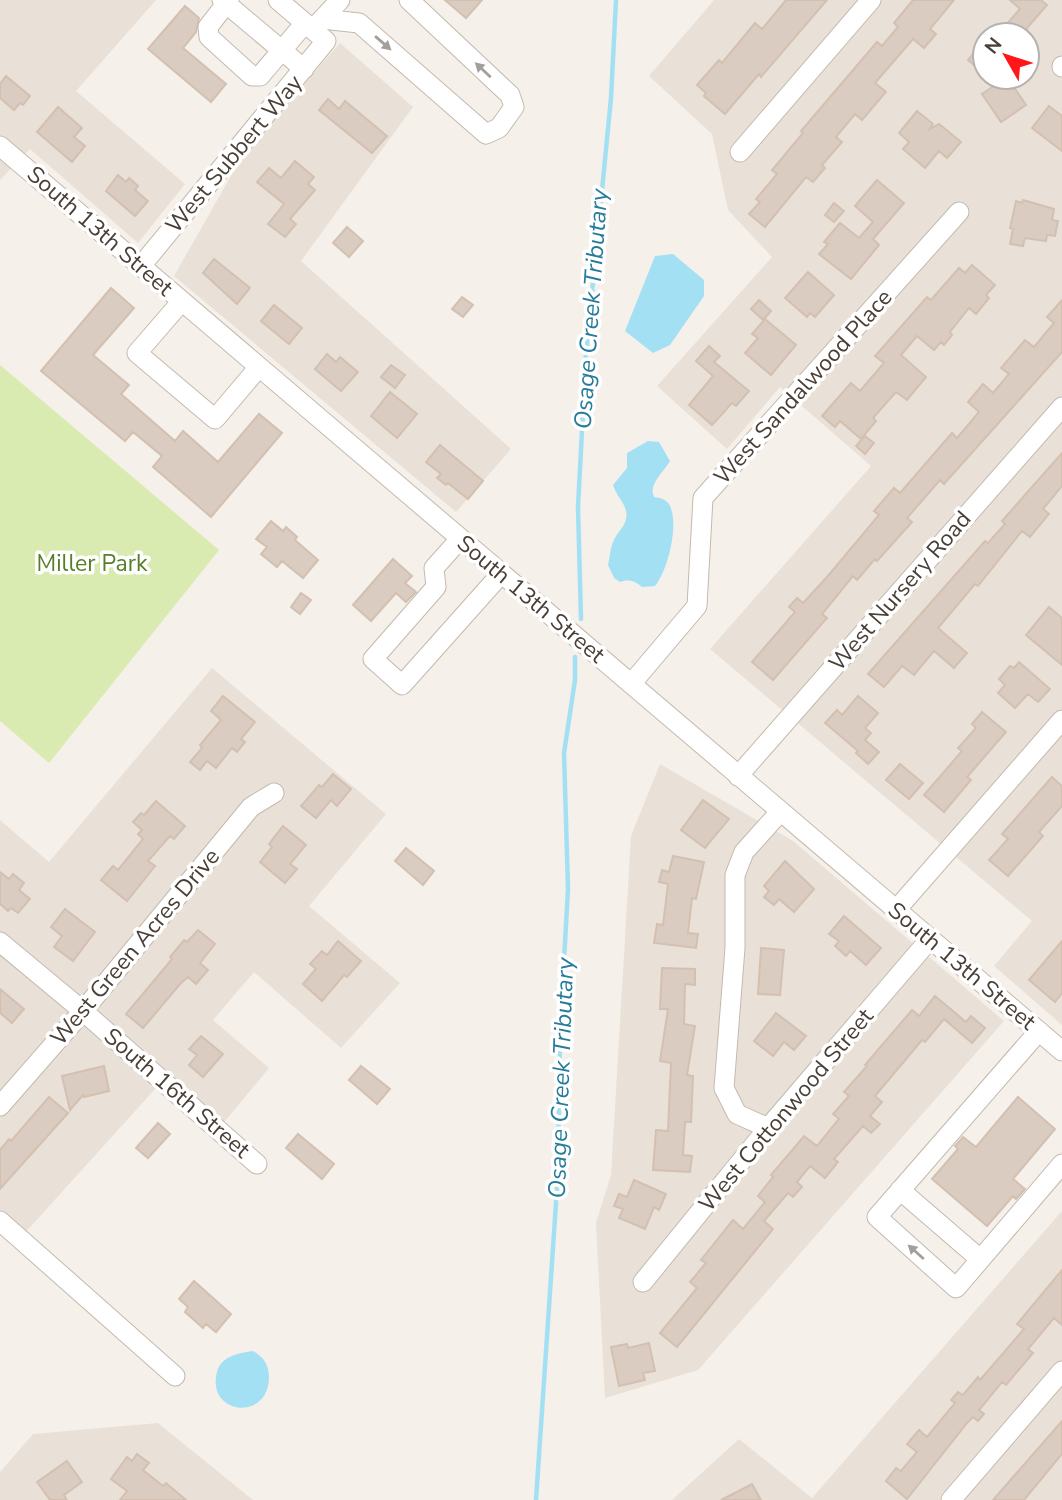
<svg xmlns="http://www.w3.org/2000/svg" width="1062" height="1500" font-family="'Nunito Sans',sans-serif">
<rect width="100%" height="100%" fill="#f5f0e9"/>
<path fill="#e9e1d7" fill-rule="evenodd" d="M0,0H156L76,91L185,184L138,243L30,149L0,180Z
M714,0H1062V1025L994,966L1032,921L710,649L871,466L780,387L727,449L657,386L772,257L728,210L712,134L649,76ZM985,35H1027V77H985Z
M340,43L413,107L301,261L511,449L456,512L174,276L244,153Z
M212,668L386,814L309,906L400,983L341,1048L254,972L213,1020L269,1068L220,1127L165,1078L23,1235L0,1216V820L49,862Z
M660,764L793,841L1004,1021L698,1370L605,1398L596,1223L611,1175L631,836Z
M1062,1211V1500H672L739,1439L812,1498Z
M158,1423L253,1500H0V1472L33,1434Z"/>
<path fill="#daebb1" d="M0,365L219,550L49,763L0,721Z"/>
<path fill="#a4e0f4" d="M673,254L704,280V296L670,345L653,353L625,331L655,256Z
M648,441L659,442L670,461C664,472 648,484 654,497C661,498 665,499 669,504C680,522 668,571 655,586L642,587C635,581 630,579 620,582L614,578L608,565C610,557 610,549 613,542C617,531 629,525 626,511C624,502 616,495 613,485L627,468V453Z
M253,1351C263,1357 269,1364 269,1377C269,1422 206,1415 217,1372C221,1356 239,1353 253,1351Z"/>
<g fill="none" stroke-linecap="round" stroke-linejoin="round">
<path stroke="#a4e0f4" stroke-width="4.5" d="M581,619L578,507L586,354L611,98L616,0
M536,1500L558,1173L560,1031L568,889L564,753L575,680V657"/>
</g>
<path fill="#daccc1" stroke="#d3c0b1" stroke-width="2" d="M445,0H482L466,18Z
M786,0H827L761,77L759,74L725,114L704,96L706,93L697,85L719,60L722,63L755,23L762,29Z
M913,0H954L930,29L936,34L924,48L913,39L875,83L886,92L862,120L855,114L836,137L842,142L822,165L825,168L813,182L806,177L765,227L749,214L760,202L756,199L777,174L772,170L803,133L801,131L877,42L882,46L898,27L894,23Z
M1010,0H1041L1047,5L1021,35H997L1020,9Z
M185,6L199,18L196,32L183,48L226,84L211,102L148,49Z
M985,39V62L979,69L968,60Z
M6,76L30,96L23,105L20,103L14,110L0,98V84Z
M1007,77L1026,105L1001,122L982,94Z
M328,99L339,109L345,101L387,136L372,153L319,110Z
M1049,106L1062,116V151L1032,128Z
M58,107L82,128L74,137L85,146L72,162L37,132Z
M917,111L933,124L930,129L939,124L961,142L947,158L939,151L925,168L903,149L909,142L899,133Z
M295,161L314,177L308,184L315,190L290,219L296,224L285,237L268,224L284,204L257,182L269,168L281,178Z
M118,175L126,182L129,178L138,186L135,190L148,201L135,216L106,191Z
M877,180L904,203L873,239L879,245L851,279L819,254L828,244L824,242L840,223L859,238L873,222L855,206Z
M1023,200L1054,209L1052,220L1058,221L1055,236L1047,235L1046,241L1025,238L1023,246L1010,244L1013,229L1010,228L1016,201L1022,203Z
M834,203L844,211L834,222L825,215Z
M347,227L363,241L349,257L333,243Z
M214,259L250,288L237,304L203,273Z
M972,265L995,285L986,295L989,298L976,314L969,308L950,332L952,335L944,345L941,342L934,350L917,336L901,355L926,377L907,400L896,392L873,418L876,421L861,439L840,421L835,427L822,416L851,383L860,391L884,363L875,356L927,297L931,300L959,268L965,273Z
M808,272L834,295L815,317L810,313L807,317L785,298Z
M111,288L134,308L93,355L129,385L121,394L175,441L183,431L218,462L259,414L282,433L211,517L153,467L162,456L133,432L125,441L41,371Z
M462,297L473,305L463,317L452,309Z
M759,300L771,311L763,320L751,309Z
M1062,300V352L944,484L940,480L907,518L912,522L877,561L875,559L857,580L853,576L822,614L827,618L773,680L752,662L795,612L789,607L797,598L803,603L827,577L879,515L874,511L894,488L900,493L952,433L957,438L979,412L968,402L983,384L993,393L1009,374L1001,368L1025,340L1034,347L1054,323L1047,317Z
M274,305L302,328L289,344L261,321Z
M765,319L796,345L771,375L745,353L758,338L752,334Z
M709,346L720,356L714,362L749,391L736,406L732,403L712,425L689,405L713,376L696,361Z
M327,354L336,362L340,357L358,372L341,391L315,369Z
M391,365L405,375L395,388L381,377Z
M390,392L417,414L397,438L371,416Z
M865,436L874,443L865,454L856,446Z
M440,445L483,481L468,499L448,483L446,485L437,478L441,474L426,462Z
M1062,453V486L1043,509L1049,514L1030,537L1022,531L978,586L975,584L938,628L967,653L954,668L934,651L914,675L902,666L884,687L868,674L985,541L988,543L1005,524L1002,521Z
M271,521L283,531L286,527L297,537L295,540L318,560L303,578L282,561L277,567L261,554L267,547L256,539Z
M393,559L412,576L405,583L416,592L406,602L396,593L371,621L353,605Z
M301,593L311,600L300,614L291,607Z
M1049,607L1062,618V665L1026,635Z
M1019,662L1050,689L1038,702L1028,694L1015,708L998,693L1005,685L999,679L1010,666L1014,668Z
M223,696L255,722L241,739L245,742L237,752L232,748L216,768L207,761L200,770L190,762L202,748L200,745L221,720L211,711Z
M858,696L878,713L865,728L871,733L865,740L879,752L868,764L856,753L858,751L825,723L837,710L842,715Z
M982,712L1006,732L967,777L971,780L944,812L924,795L962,751L958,748L976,728L972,724Z
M900,764L923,783L909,799L886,780Z
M333,774L351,789L337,806L331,800L316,818L301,806L319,785L322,787Z
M1052,777L1062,786V806L1039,832L1043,836L1008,876L989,860L1008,839L1002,834Z
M703,800L729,819L705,848L681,830Z
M156,801L185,826L174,839L170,836L148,861L155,866L127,901L101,880L113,866L118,870L143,839L138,834L142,830L133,822L141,813L144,815Z
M283,826L306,845L290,864L297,869L285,883L260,862L272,847L269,844Z
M406,848L434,871L423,885L395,861Z
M673,856L704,862L696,899L692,898L688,933L698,934L696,948L654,943L657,924L663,925L668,884L659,882L662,870L669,872Z
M785,861L814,889L794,912L779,899L774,905L764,897L769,891L764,886Z
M0,872L9,879L13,874L24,883L19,890L30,899L18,913L11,908L8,911L0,904Z
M65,909L95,932L73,961L54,947L62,936L51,927Z
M844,916L881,948L866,965L850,951L846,956L835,946L839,941L829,934Z
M198,930L215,944L200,963L208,970L196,984L188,977L181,983L143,1028L126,1014L172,959L170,957L184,940L187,942Z
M338,941L361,961L347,977L344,975L322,1001L303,984L316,969L310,964L322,951L327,955Z
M1062,941V993L1055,1002L1029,980Z
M761,948L784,950L780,995L758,994Z
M662,968L695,969V985L685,984L684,1024L695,1026L687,1075L693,1076L691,1122H685L683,1155L692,1156L690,1172L653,1170L656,1130L668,1131L671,1063L660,1061L668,1009H660Z
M0,989L24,1009L12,1023L0,1013Z
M935,996L966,1022L971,1016L985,1028L972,1043L944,1019L925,1042L922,1040L875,1096L882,1102L870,1116L880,1124L871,1133L863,1126L834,1159L838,1162L825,1178L810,1166L797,1182L802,1187L793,1197L788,1193L764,1221L773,1229L677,1347L660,1333L697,1288L690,1282L706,1263L701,1260L733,1220L743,1229L765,1202L758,1196L773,1177L771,1175L804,1136L817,1146L839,1119L833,1114L849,1096L844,1092L867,1066L865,1065L912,1010L919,1016Z
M776,1013L806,1036L794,1050L784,1042L773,1056L754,1041Z
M201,1036L223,1054L203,1077L189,1065L197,1055L189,1049Z
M104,1066L109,1091L84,1097L83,1095L70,1110L62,1076Z
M361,1066L390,1089L377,1104L349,1080Z
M49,1097L68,1113L0,1189V1150L9,1139L11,1141Z
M1018,1097L1055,1129L1013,1179L1025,1189L1016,1199L1013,1196L987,1226L932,1179L958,1149L955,1146L963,1137L976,1147Z
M158,1123L170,1134L148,1158L136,1148Z
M298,1134L334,1164L322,1179L286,1148Z
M634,1180L666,1194L659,1210L654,1207L645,1229L619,1218L623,1209L614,1206L619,1194L627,1197Z
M1062,1270V1325L1054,1318L1028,1349L1033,1353L1006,1385L1002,1382L979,1410L984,1414L978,1421L973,1417L967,1423L907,1499L886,1481L896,1468L901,1471L917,1452L907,1444L919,1430L927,1437L955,1403L951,1400L958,1392L963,1395L978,1377L980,1380L1024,1329L1017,1324Z
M194,1281L231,1314L216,1332L206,1324L203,1328L185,1312L188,1307L179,1299Z
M649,1343L655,1371L643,1373L645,1380L619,1386L611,1347L627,1344L628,1348Z
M1062,1421V1454L1024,1500H993Z
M137,1454L149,1463L143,1470L163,1486L166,1483L186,1500H120L127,1491L111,1479L127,1457L132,1461Z
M67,1461L82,1482L64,1495L67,1500H50L37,1482Z
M752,1484L761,1500H721Z"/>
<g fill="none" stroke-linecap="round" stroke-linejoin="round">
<defs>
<path id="minor" d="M222,0L304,69
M229,0L208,27L209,37L252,76H260L305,23
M322,19L359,23L486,134L499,128L514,107L510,95L409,0
M316,26L340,0
M1062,66V67
M0,146L1062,1051
M740,152L871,0
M141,266L326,41L278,0
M182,301L137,353L215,419L259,367
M460,539L434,568L436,587L373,659L402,685L501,574
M631,684L697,606L703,498L959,212
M738,776L1062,407
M896,910L1062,720
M0,942L83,1011L257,1164
M1039,1031L877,1217L956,1288L1062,1164
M0,1106L83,1011L251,807L274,793
M768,1128L737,1114L724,1088L735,948V875L744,852L780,812
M900,1190L980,1259
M0,1221L175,1376
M643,1282L768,1128L930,939
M951,1500L1062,1371"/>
</defs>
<use href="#minor" stroke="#c4b9ae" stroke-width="21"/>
<use href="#minor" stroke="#fff" stroke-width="19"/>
</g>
<defs><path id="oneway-solid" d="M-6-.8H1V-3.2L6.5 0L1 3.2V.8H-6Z" transform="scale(1.75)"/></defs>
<g fill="#a49f9b">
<use href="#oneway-solid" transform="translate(383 43) rotate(41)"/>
<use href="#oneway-solid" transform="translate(483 70) rotate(-137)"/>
<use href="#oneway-solid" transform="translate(916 1252) rotate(-138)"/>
</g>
<g text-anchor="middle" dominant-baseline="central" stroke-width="7" stroke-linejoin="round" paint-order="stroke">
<g font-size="23" fill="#493f37" stroke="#fff">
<text transform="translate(234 154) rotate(-50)">West Subbert Way</text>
<text transform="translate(100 231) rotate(41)">South 13th Street</text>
<text transform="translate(803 387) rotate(-48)">West Sandalwood Place</text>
<text transform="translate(900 591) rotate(-49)">West Nursery Road</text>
<text transform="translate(531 599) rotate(40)">South 13th Street</text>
<text transform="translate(135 947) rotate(-50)">West Green Acres Drive</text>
<text transform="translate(962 966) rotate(40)">South 13th Street</text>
<text transform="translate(177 1093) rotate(41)">South 16th Street</text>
<text transform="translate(786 1110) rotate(-50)">West Cottonwood Street</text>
</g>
<g font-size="23" fill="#567f27" stroke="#fff">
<text x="92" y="563">Miller Park</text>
</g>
<g font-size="24" font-style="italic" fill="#257b99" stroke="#fff">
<text transform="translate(591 309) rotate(-86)">Osage Creek Tributary</text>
<text transform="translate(561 1078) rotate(-88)">Osage Creek Tributary</text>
</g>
</g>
<g transform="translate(1006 56) rotate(309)"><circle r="33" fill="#ffffff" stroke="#b6b2af" stroke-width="2"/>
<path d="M0-5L12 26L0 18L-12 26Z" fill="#ff1618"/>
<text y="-10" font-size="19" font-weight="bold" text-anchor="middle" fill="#493f37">N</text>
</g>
</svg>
